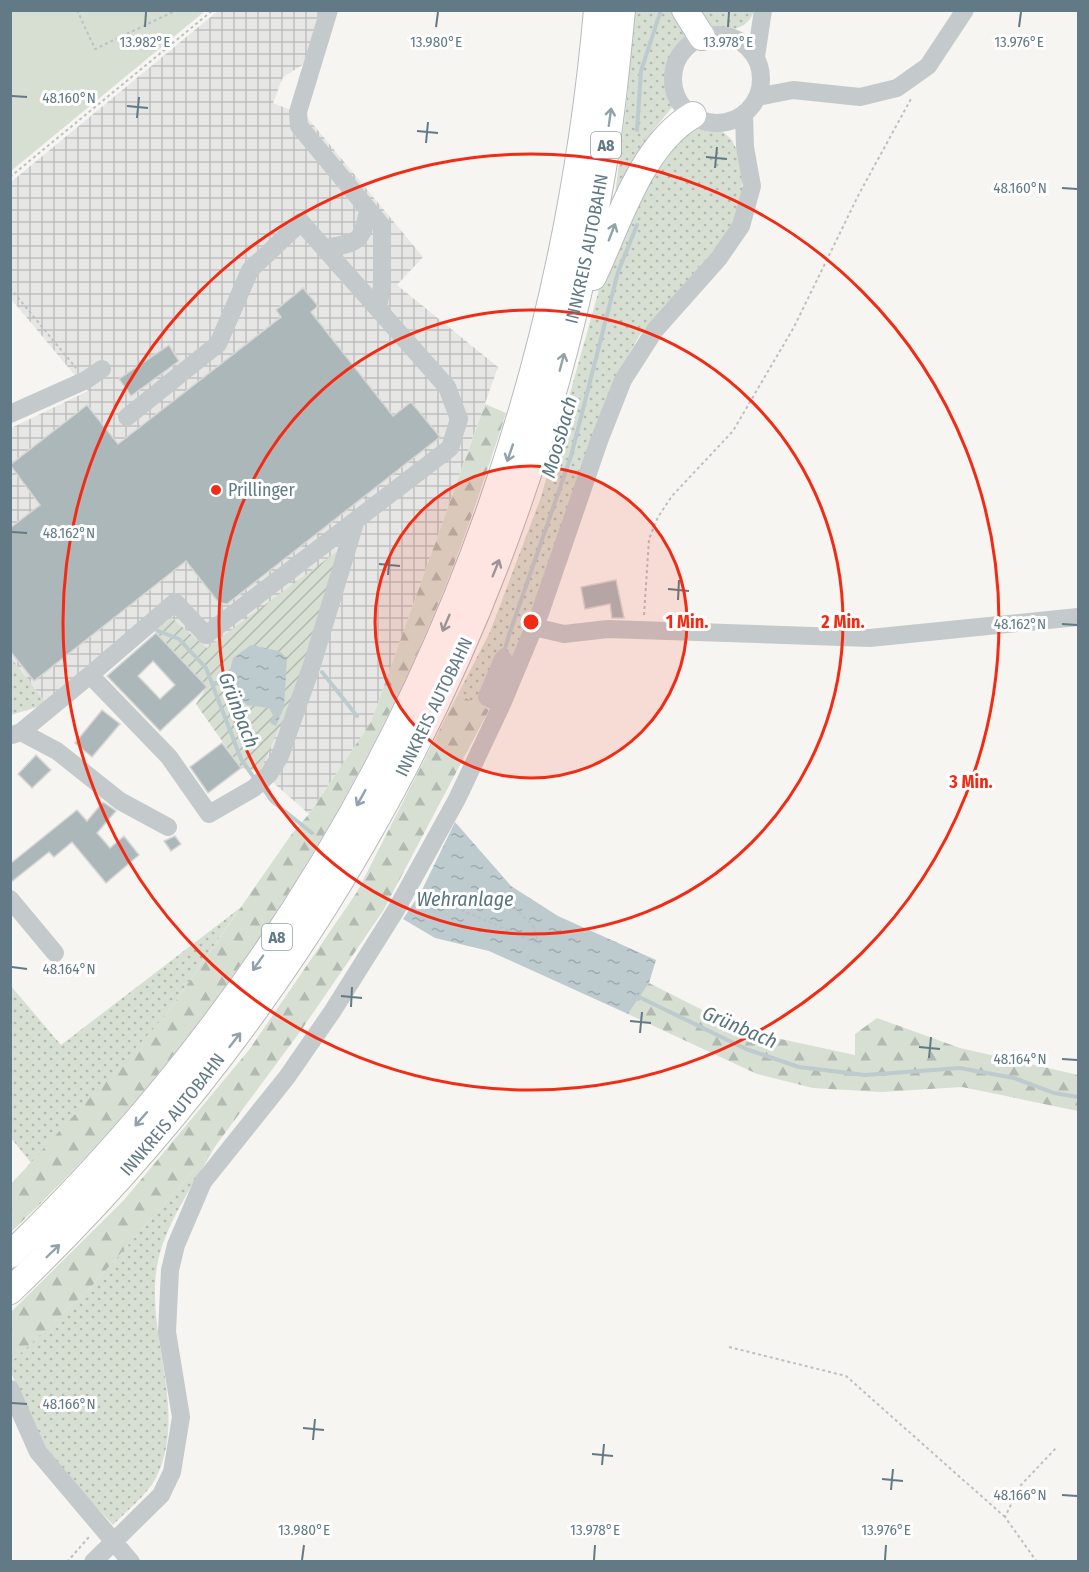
<svg xmlns="http://www.w3.org/2000/svg" width="1089" height="1572" font-family="'Fira Sans Condensed',sans-serif">
<defs>
<pattern id="industrial-grid" width="8" height="8" patternUnits="userSpaceOnUse" patternTransform="scale(1.5)"><rect width="8" height="8" fill="#e6e7e5"/><path d="M0 4h8M4 0v8" fill="none" stroke="#bec0bf"/></pattern>
<pattern id="grass-dots" width="8" height="8" patternUnits="userSpaceOnUse" patternTransform="scale(1.5)"><rect width="8" height="8" fill="#d7ded2"/><path d="M2 2h.1M6 6h.1" fill="none" stroke="#b2b9b0" stroke-width="1.8" stroke-linecap="round"/></pattern>
<pattern id="forest-firs" width="22" height="20" patternUnits="userSpaceOnUse" patternTransform="scale(1.5)"><rect width="22" height="20" fill="#d7ded2"/><path d="M5 1l3.5 6h-7zM16 11l3.5 6h-7z" fill="#b2b9b0"/></pattern>
<pattern id="garden-furrows" width="10" height="10" patternUnits="userSpaceOnUse" patternTransform="scale(1.5)"><rect width="10" height="10" fill="#d7ded2"/><path d="M-1 1l2-2M0 10L10 0M9 11l2-2" fill="none" stroke="#b2b9b0"/></pattern>
<pattern id="water-ripples" width="26" height="14" patternUnits="userSpaceOnUse" patternTransform="scale(1.5)"><rect width="26" height="14" fill="#bdcbcf"/><path d="M2 4q2-2 4 0t4 0M15 11q2-2 4 0t4 0" fill="none" stroke="#9daaae"/></pattern>
</defs>
<rect width="100%" height="100%" fill="#f6f5f1"/>
<path fill="url(#industrial-grid)" d="M219,10L322,11L306,63L283,77L273,103L306,116L423,257L397,285L498,367L371,722L309,814L252,764L229,667L172,618L87,682L47,704L11,658V428L88,391L11,299V182Z"/>
<path fill="url(#grass-dots)" d="M633,11H680L691,35C666,57 662,74 674,105L654,129L644,155L622,196L615,195L627,99Z
M693,11H754C745,39 706,32 693,11Z
M690,123L716,126L732,140L742,161V194L733,228L639,336L615,379L520,645L489,710L458,694L490,632L541,497L600,286L630,204L668,157L674,134Z
M11,658L47,704L11,715Z
M240,908L166,1015L32,1164L11,1138L10,985L61,1045Z
M214,1148C194,1185 165,1223 157,1266C145,1337 189,1410 156,1478C147,1495 126,1511 113,1525L42,1449L11,1372V1362L90,1288Z"/>
<path fill="url(#forest-firs)" d="M485,404L506,413C487,471 468,530 445,587C350,825 197,1057 11,1232V1184L166,1015L291,835L309,814L371,722Z
M458,694L489,710L383,911L302,1029L214,1148L90,1288L11,1362V1312L124,1200L249,1050L357,892Z
M649,983L744,1031L855,1055V1034L877,1018L960,1048L1078,1075V1111L962,1087L881,1092L813,1088L757,1074L628,1014Z"/>
<path fill="#d7ded2" d="M11,10H205V11L11,171Z"/>
<path fill="url(#garden-furrows)" d="M339,550L292,699L260,771L241,768L196,704L207,687L154,631L172,618L207,648Z"/>
<path fill="url(#water-ripples)" d="M251,645L279,651L287,658L284,707L276,726L270,723L273,715L269,708L247,705L226,687L233,658Z
M455,822L511,886L558,916L656,960L649,983L628,1014L489,951L435,938L403,919L421,892Z"/>
<g fill="none" stroke-linecap="round" stroke-linejoin="round">
<path stroke="#bdcbcf" stroke-width="4" d="M637,130L641,71L661,10
M158,631L179,639L206,668L241,759L255,779
M500,652L505,649L509,635L571,456L618,272L637,225
M322,672L357,716
M213,683L226,684
M262,787L272,801L312,833
M637,996L746,1049L799,1067L865,1075L960,1068L1014,1078L1054,1093L1078,1097"/>
</g>
<path fill="#acb7ba" stroke="#d7d6d4" stroke-width="1.5" fill-rule="evenodd" d="M303,288L318,306L311,312L393,416L411,402L440,437L227,604L219,603L186,561L34,681L10,651V528L40,505L10,465L87,405L118,444L281,317L276,310Z
M169,345L179,361L131,396L119,379Z
M616,580L624,618H612L610,604L585,609L581,587Z
M156,633L207,687L160,731L107,676ZM153,661L175,685L160,699L138,676Z
M102,710L120,724L92,757L75,743Z
M222,743L241,768L208,793L190,767Z
M36,755L51,770L32,788L18,774Z
M103,802L116,811L97,833L110,848L124,836L139,855L106,883L72,842L54,857L49,852L10,883V864L77,810L87,821Z
M175,836L181,844L171,851L164,841Z"/>
<g fill="none" stroke-linecap="round" stroke-linejoin="round">
<defs>
<g id="highway">
<path d="M685,10L702,37"/>
<path d="M593,277C618,225 640,146 693,115"/>
<path d="M10,1255C356,921 555,488 597,10"/>
<path id="s1" d="M10,1291C321,993 524,616 599,191C610,132 616,71 622,10"/>
</g>
</defs>
<use href="#highway" stroke="#b6bbbd" stroke-width="28"/>
<path stroke="#bdc0c2" stroke-width="2" stroke-dasharray="3 3" stroke-linecap="butt" d="M77,10L95,49L177,10
M10,177L213,10
M10,288L76,368
M644,615L649,539L658,517L672,496L733,431L794,327L859,194L912,97
M423,893L539,944L533,926L515,908L509,896
M729,1347L846,1376L1005,1517
M67,1562L89,1537
M1037,1562L1005,1517L1020,1486L1057,1447"/>
<path stroke="#c4c9cb" stroke-width="18" d="M329,10L298,112L299,126L382,226V286L378,308
M673 79a44 44 0 1 1 88 0a44 44 0 1 1-88 0Z
M756,57L763,10
M757,97L793,90L860,97L897,88L928,66L965,10
M324,248C357,243 362,244 368,210
M10,414L86,380L102,369
M534,627L564,634L608,629L870,638L1078,617
M90,675L175,602L206,635L450,448L459,419L447,387L301,222L250,270L218,344L127,417
M502,704L487,697L503,659
M21,732L90,675L169,757L209,814L254,788L269,774L280,756L312,665L355,523
M12,735L21,732L57,751L120,801L168,827
M10,899L55,953
M10,1389L38,1452L131,1562
M93,1562L161,1495L172,1472L181,1417L167,1332L170,1270L176,1245L203,1182L287,1077L332,1012L396,910L457,799L502,704L540,613L599,441L623,380L655,330L719,258L741,226L752,186L745,147L744,114"/>
<use href="#highway" stroke="#fff" stroke-width="26"/>
</g>
<defs><path id="oneway-shaft" d="M-6 0H5M1.5-3L5.5 0L1.5 3" fill="none" stroke-width="1.6" stroke-linecap="round" stroke-linejoin="round" transform="scale(1.5)"/></defs>
<g stroke="#90a2aa">
<use href="#oneway-shaft" transform="translate(610 117) rotate(-82)"/>
<use href="#oneway-shaft" transform="translate(612 232) rotate(-69)"/>
<use href="#oneway-shaft" transform="translate(562 362) rotate(-75)"/>
<use href="#oneway-shaft" transform="translate(510 453) rotate(109)"/>
<use href="#oneway-shaft" transform="translate(496 568) rotate(-68)"/>
<use href="#oneway-shaft" transform="translate(446 623) rotate(113)"/>
<use href="#oneway-shaft" transform="translate(361 798) rotate(119)"/>
<use href="#oneway-shaft" transform="translate(258 963) rotate(125)"/>
<use href="#oneway-shaft" transform="translate(235 1040) rotate(-52)"/>
<use href="#oneway-shaft" transform="translate(141 1119) rotate(131)"/>
<use href="#oneway-shaft" transform="translate(53 1251) rotate(-44)"/>
</g>
<path fill="none" stroke="#617a85" stroke-width="2" d="M145,27L146,12M436,27L438,12M728,27L729,12M1019,27L1021,12M12,96L27,97M127,106L148,108M137,118L139,97M417,131L438,133M426,143L428,122M706,157L727,159M715,168L717,147M1062,188L1077,189M12,532L27,533M379,564L400,566M388,575L390,554M668,589L689,591M678,600L679,580M1062,624L1077,625M12,967L27,969M341,996L362,998M351,1007L352,987M630,1021L651,1023M640,1033L642,1012M919,1047L940,1049M929,1058L931,1037M1062,1059L1077,1060M12,1403L27,1404M303,1428L324,1430M313,1440L315,1419M592,1454L613,1456M602,1465L604,1444M882,1479L903,1481M891,1490L893,1469M1062,1495L1077,1496M302,1560L304,1545M594,1560L595,1545M885,1560L886,1545"/>
<circle cx="531" cy="622" r="156" fill="#f32b14" fill-opacity=".12"/>
<g fill="none" stroke="#f32b14" stroke-width="3">
<circle cx="531" cy="622" r="156"/>
<circle cx="531" cy="622" r="312"/>
<circle cx="531" cy="622" r="468"/>
</g>
<circle fill="#f32b14" stroke="#fff" stroke-width="2" cx="216" cy="490" r="6"/>
<g text-anchor="middle" dominant-baseline="central" stroke-width="6" stroke-linejoin="round" paint-order="stroke">
<g fill="#fff" stroke="#90a2aa" stroke-width="1.5">
<rect x="591" y="132" width="30" height="26" rx="4.5"/>
<rect x="262" y="924" width="30" height="26" rx="4.5"/>
</g>
<g font-size="16" font-weight="bold" fill="#617a85">
<text x="606" y="145">A8</text>
<text x="277" y="937">A8</text>
</g>
<g font-size="18" fill="#617a85" stroke="#fff">
<text stroke="none"><textPath href="#s1" startOffset="1210">INNKREIS AUTOBAHN</textPath></text>
<text transform="translate(434 707) rotate(-64)">INNKREIS AUTOBAHN</text>
<text stroke="none"><textPath href="#s1" startOffset="240">INNKREIS AUTOBAHN</textPath></text>
</g>
<g font-size="18" fill="#617a85" stroke="#fff" text-anchor="start">
<text x="228" y="490">Prillinger</text>
</g>
<g font-size="20" font-style="italic" fill="#58767c" stroke="#fff">
<text transform="translate(559 437) rotate(-74)">Moosbach</text>
<text transform="translate(239 710) rotate(69)">Grünbach</text>
<text x="465" y="899">Wehranlage</text>
<text transform="translate(740 1027) rotate(23)">Grünbach</text>
</g>
</g>
<g font-size="15" text-anchor="middle" fill="#617a85" stroke="#fff" stroke-width="6" stroke-linejoin="round" paint-order="stroke">
<text x="145" y="47">13.982°E</text>
<text x="436" y="47">13.980°E</text>
<text x="728" y="47">13.978°E</text>
<text x="1019" y="47">13.976°E</text>
<text x="69" y="103">48.160°N</text>
<text x="1020" y="193">48.160°N</text>
<text x="69" y="538">48.162°N</text>
<text x="1020" y="629">48.162°N</text>
<text x="69" y="974">48.164°N</text>
<text x="1020" y="1064">48.164°N</text>
<text x="69" y="1409">48.166°N</text>
<text x="1020" y="1500">48.166°N</text>
<text x="304" y="1535">13.980°E</text>
<text x="595" y="1535">13.978°E</text>
<text x="886" y="1535">13.976°E</text>
</g>
<circle cx="531" cy="622" r="9" fill="#f32b14" stroke="#fff" stroke-width="3"/>
<g font-size="18" text-anchor="middle" font-weight="bold" fill="#f32b14" stroke="#fff" stroke-width="6" stroke-linejoin="round" paint-order="stroke">
<text x="687" y="628">1 Min.</text>
<text x="843" y="628">2 Min.</text>
<text x="971" y="788">3 Min.</text>
</g>
<rect width="1089" height="1572" fill="none" stroke="#617a85" stroke-width="24"/>
</svg>
